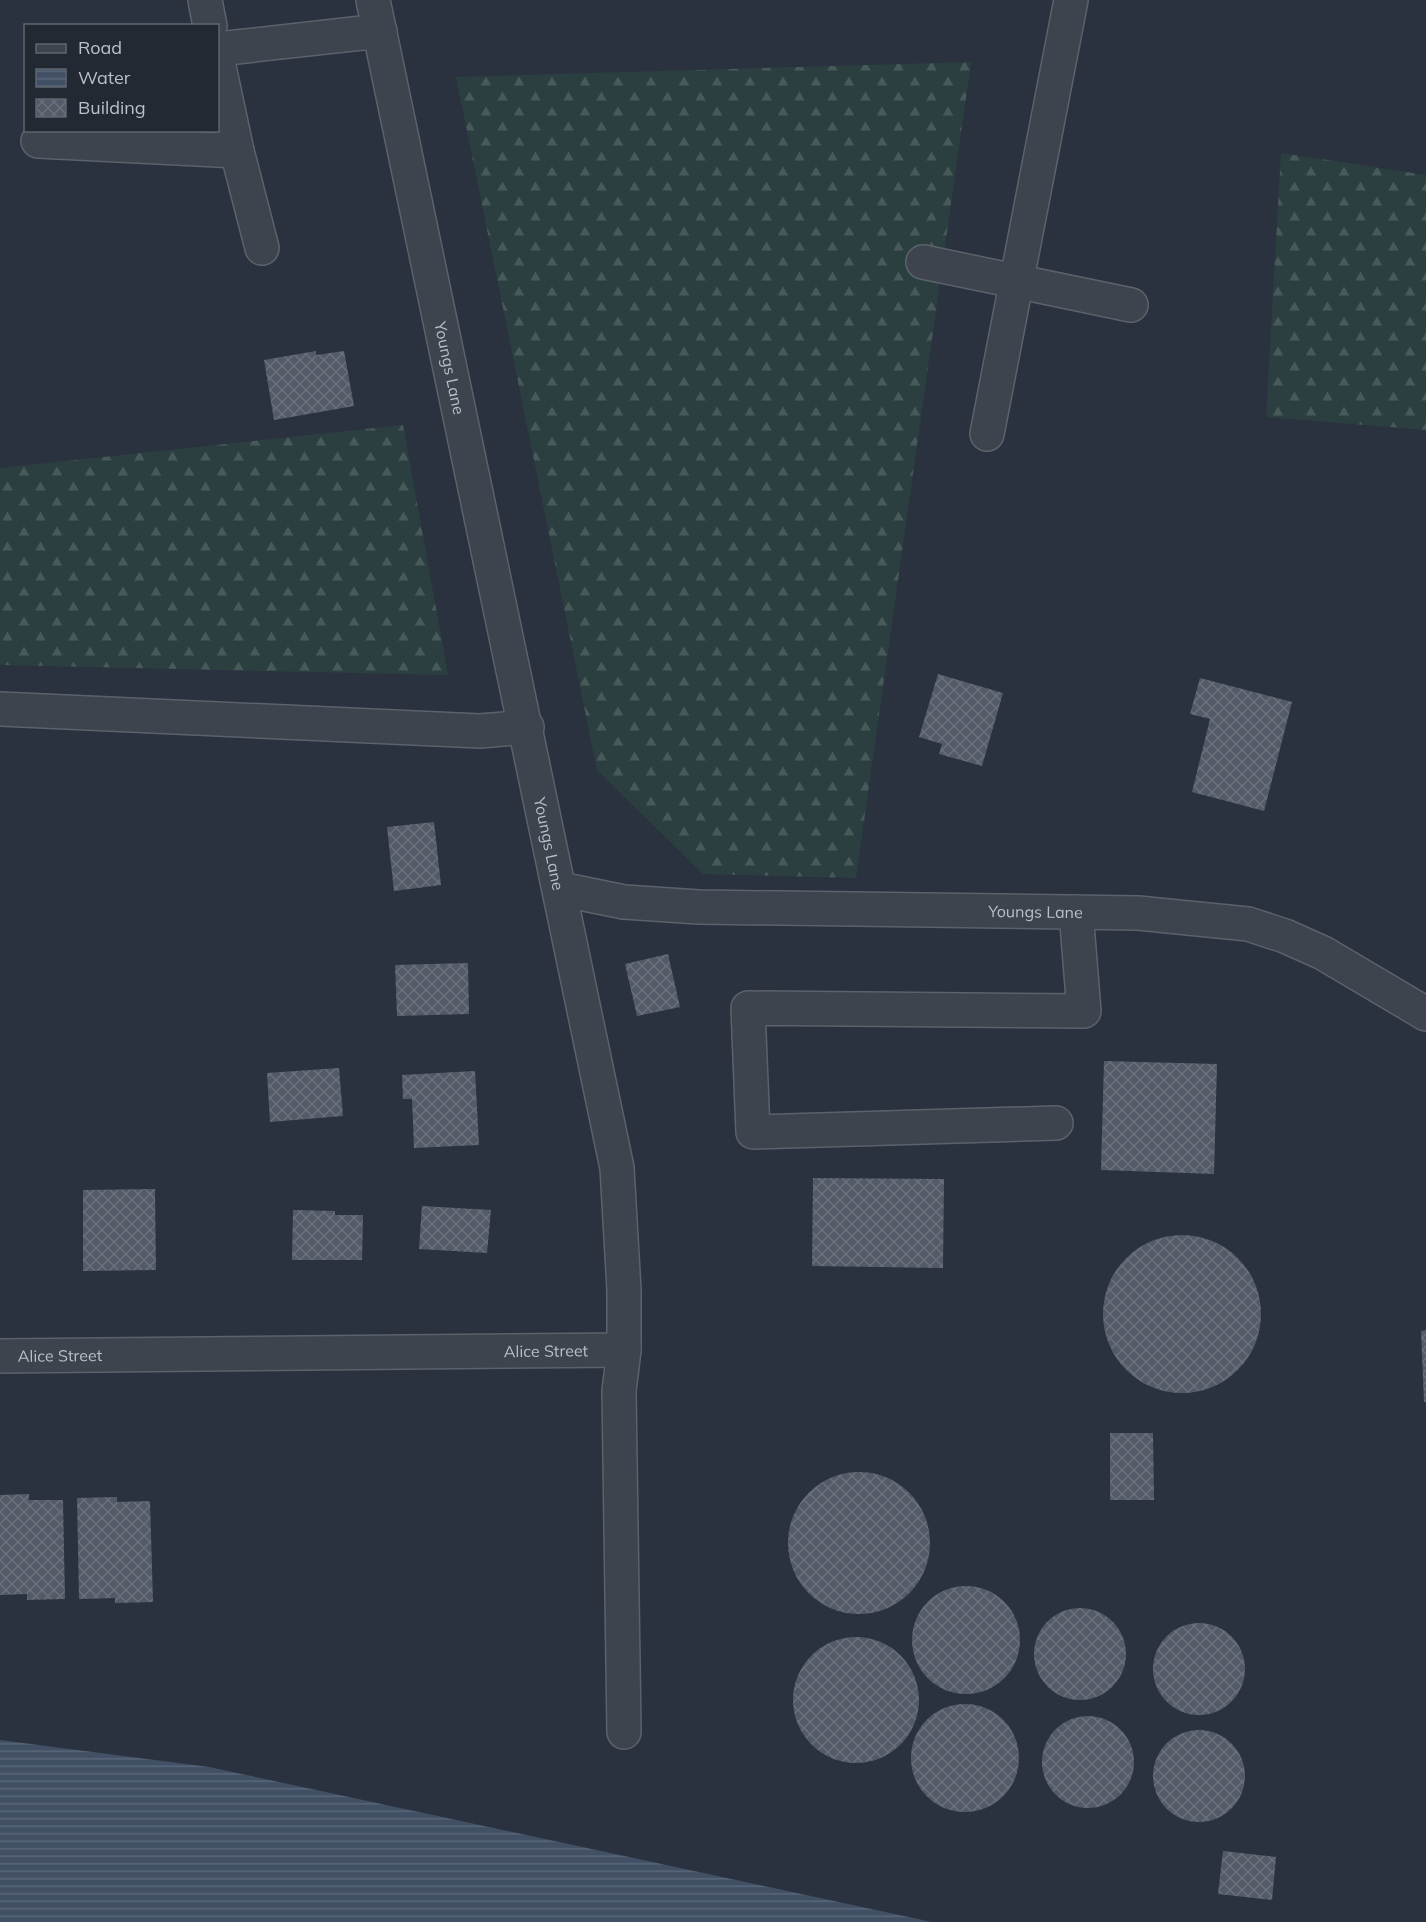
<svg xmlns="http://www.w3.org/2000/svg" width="1426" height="1922" font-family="Mulish,sans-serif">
<defs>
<pattern id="forest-firs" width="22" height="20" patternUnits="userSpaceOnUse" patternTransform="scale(1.5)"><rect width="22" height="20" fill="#2c3f40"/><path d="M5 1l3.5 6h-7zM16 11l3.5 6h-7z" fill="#48595a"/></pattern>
<pattern id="water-rules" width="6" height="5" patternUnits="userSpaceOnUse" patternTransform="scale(1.5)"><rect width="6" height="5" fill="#415065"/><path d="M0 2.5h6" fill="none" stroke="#5a677a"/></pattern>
<pattern id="building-cross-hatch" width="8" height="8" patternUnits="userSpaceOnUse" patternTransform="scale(1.5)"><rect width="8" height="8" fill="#535b68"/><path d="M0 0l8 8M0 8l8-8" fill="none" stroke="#6a717c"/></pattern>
</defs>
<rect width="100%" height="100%" fill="#29323e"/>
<path fill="url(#forest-firs)" d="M971,62L856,878L703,874L597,770L456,77Z
M1281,153L1426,175V430L1266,417Z
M403,425L448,675L0,665V468Z"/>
<path fill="url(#water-rules)" d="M0,1740L209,1767L932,1922H0Z"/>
<path fill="url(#building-cross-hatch)" d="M316,351V355L344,351L354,406L274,420L264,360Z
M938,674L1003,693L982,766L939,754L942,744L919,737Z
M1200,678L1292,702L1264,811L1192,792L1210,719L1190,714Z
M434,822L441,885L394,891L387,827Z
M668,954L680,1007L637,1016L625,964Z
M468,963L469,1014L397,1016L395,965Z
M1104,1061L1217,1064L1214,1174L1101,1170Z
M339,1068L343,1116L270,1122L267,1073Z
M475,1071L479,1145L414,1148L412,1099H403L402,1075Z
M813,1178L944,1179L943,1268L812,1266Z
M155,1189L156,1270L83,1271V1190Z
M422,1206L491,1210L487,1253L419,1249Z
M293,1210L335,1211V1215H363L362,1260H292Z
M1103 1314a79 79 0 1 1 158 0a79 79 0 1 1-158 0Z
M1426,1330V1402H1424L1421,1331Z
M1110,1433H1153L1154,1500H1110Z
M788 1543a71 71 0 1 1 142 0a71 71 0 1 1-142 0Z
M29,1494V1500H63L65,1599L27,1600V1594L0,1595V1495Z
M117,1497V1502L150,1501L153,1602L115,1603V1598L79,1599L77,1498Z
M912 1640a54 54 0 1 1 108 0a54 54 0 1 1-108 0Z
M1034 1654a46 46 0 1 1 92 0a46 46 0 1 1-92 0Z
M1153 1669a46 46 0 1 1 92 0a46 46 0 1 1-92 0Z
M793 1700a63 63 0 1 1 126 0a63 63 0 1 1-126 0Z
M911 1758a54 54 0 1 1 108 0a54 54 0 1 1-108 0Z
M1042 1762a46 46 0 1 1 92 0a46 46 0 1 1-92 0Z
M1153 1776a46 46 0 1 1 92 0a46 46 0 1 1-92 0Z
M1223,1851L1276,1857L1272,1900L1218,1894Z"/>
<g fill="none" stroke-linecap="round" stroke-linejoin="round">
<defs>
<g id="minor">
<path d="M205,0L210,26"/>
<path id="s1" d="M373,0L617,1168L624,1290V1350L619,1391L624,1732"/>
<path d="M218,49L380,31"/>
<path d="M38,141L237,151L218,62"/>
<path d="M237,151L262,248"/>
<path d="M923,262L1131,305"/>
<path d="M987,434L1071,0"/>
<path d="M0,709L480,731L527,727"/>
<path id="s2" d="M560,889L624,902L699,907L1138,913L1248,924L1285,936L1323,953L1426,1014"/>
<path d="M1056,1123L753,1132L748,1008L1084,1011L1076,912"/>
<path id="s3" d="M0,1356L624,1350"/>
</g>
</defs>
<use href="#minor" stroke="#5b626c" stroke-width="36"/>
<use href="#minor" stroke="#3d444e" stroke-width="33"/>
</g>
<g text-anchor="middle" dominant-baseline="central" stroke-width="4.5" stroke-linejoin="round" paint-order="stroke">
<g font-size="16" fill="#babfc9" stroke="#222933">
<text stroke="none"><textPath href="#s1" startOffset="376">Youngs Lane</textPath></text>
<text stroke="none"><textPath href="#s1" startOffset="862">Youngs Lane</textPath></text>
<text stroke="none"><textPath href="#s2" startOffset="477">Youngs Lane</textPath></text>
<text stroke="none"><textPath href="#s3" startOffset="546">Alice Street</textPath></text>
<text stroke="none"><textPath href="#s3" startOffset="60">Alice Street</textPath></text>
</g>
</g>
<rect x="24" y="24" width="195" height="108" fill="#222933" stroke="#5f656f" stroke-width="1.5"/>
<rect x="36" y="44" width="30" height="9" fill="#3d444e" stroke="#5f656f" stroke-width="1.5"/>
<text x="78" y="54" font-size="18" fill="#babfc9">Road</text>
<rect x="36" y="69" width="30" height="18" fill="url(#water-rules)" stroke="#5f656f" stroke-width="1.5"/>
<text x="78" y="84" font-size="18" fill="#babfc9">Water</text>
<rect x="36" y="99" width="30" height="18" fill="url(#building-cross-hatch)" stroke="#5f656f" stroke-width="1.5"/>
<text x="78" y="114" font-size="18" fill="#babfc9">Building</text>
</svg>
